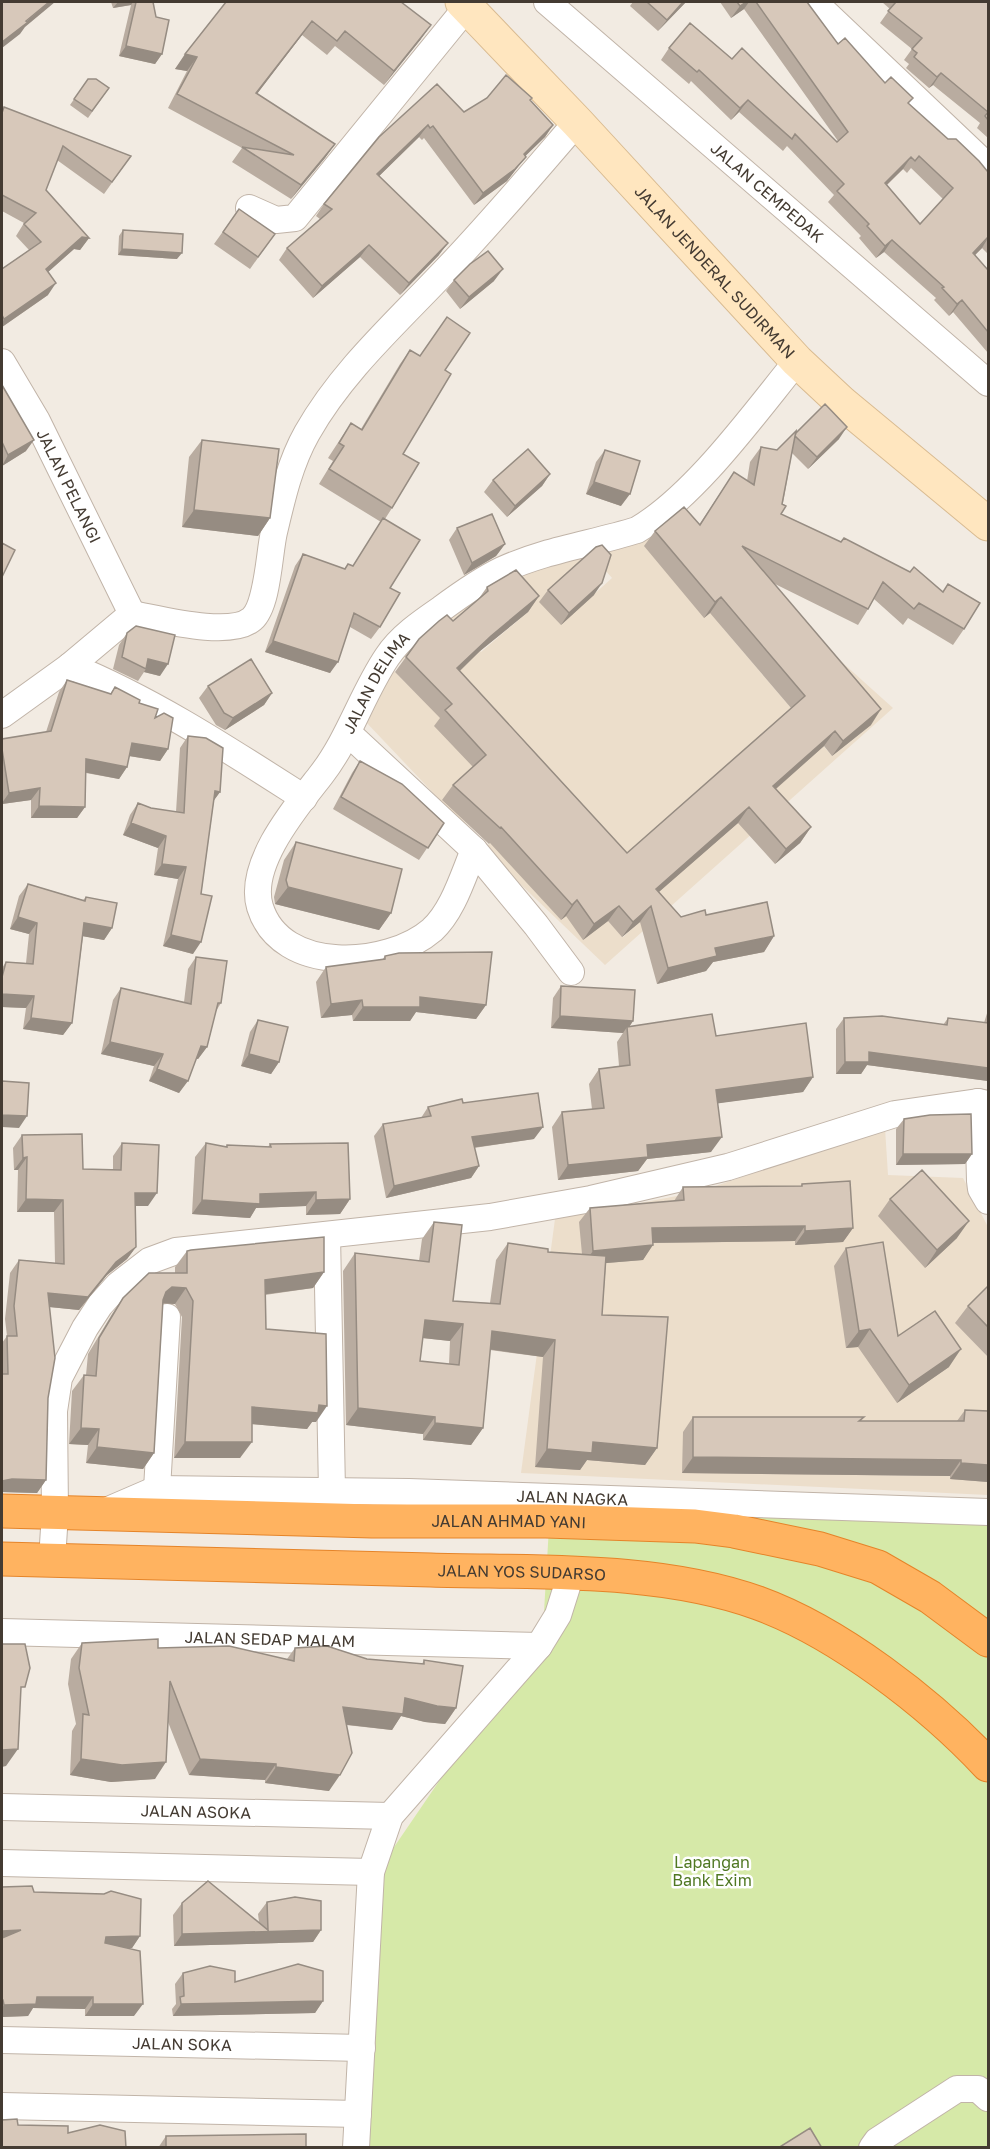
<svg xmlns="http://www.w3.org/2000/svg" width="990" height="2149" font-family="'Golos Text',sans-serif">
<rect width="100%" height="100%" fill="#f2ebe2"/>
<path fill="#ecdecb" fill-rule="evenodd" d="M674,511L893,708L605,965L515,879L364,720L389,660L505,577ZM592,555L612,578L561,624ZM528,612L481,652L457,625ZM722,627L870,725L832,756ZM434,629L426,703L393,670ZM444,799L515,820L487,846ZM651,911L623,937L600,912Z
M885,1128L888,1175L963,1178L988,1227V1291L956,1323L988,1357V1495L521,1473L555,1219L698,1192ZM871,1437L940,1476L871,1475Z"/>
<path fill="#d6e9a8" d="M551,1493L988,1520V2147L363,2148L377,1872L543,1629Z"/>
<g fill="none" stroke-linecap="round" stroke-linejoin="round">
<defs>
<g id="street">
<path id="s1" d="M547,2L988,383"/>
<path d="M814,2L988,167"/>
<path d="M249,208L276,220L295,218L467,7"/>
<path id="s2" d="M2,362L37,421L132,614"/>
<path d="M70,666C153,700 229,750 304,798"/>
<path d="M2,715L70,666L132,614C160,619 230,638 252,619C268,605 269,553 274,532C282,498 290,463 307,433C342,371 396,323 445,271C491,223 534,172 577,122"/>
<path d="M348,733L474,850L536,925L571,972"/>
<path id="s3" d="M474,850C463,876 453,911 432,930C388,968 281,975 260,907C247,864 297,806 321,775C349,739 362,694 387,657C400,637 422,622 441,609C460,595 481,580 502,570C545,550 592,544 637,530C695,496 753,415 797,361"/>
<path d="M978,1102L980,1181L981,1189L988,1201"/>
<path d="M327,1235L332,1491"/>
<path d="M157,1489L167,1317"/>
<path id="s4" d="M106,1511L157,1489L409,1492L988,1512"/>
<path d="M52,1560L55,1513L54,1411L59,1378L85,1328L100,1305L118,1285L149,1261L176,1251L490,1217L591,1199L728,1167L895,1114L978,1102L988,1104"/>
<path id="s5" d="M2,1632L539,1646"/>
<path id="s6" d="M2,1807L390,1816"/>
<path d="M2,1863L371,1872"/>
<path id="s7" d="M2,2040L362,2048"/>
<path d="M2,2106L358,2114"/>
<path d="M356,2148L371,1872L390,1816L539,1646L558,1615L571,1574"/>
<path d="M872,2148L877,2141L957,2089H978L988,2098"/>
</g>
<g id="secondary">
<path id="s8" d="M462,2L577,122L797,361L842,403L988,524"/>
</g>
<g id="highway">
<path id="s9" d="M2,1511L372,1521H546L695,1526L734,1531L820,1549L878,1567L930,1597L988,1640"/>
<path id="s10" d="M2,1559C145,1562 288,1566 431,1570C537,1573 658,1567 758,1603C838,1632 930,1703 988,1765"/>
</g>
</defs>
<use href="#street" stroke="#c1b4a8" stroke-width="28"/>
<use href="#secondary" stroke="#d9bb91" stroke-width="35"/>
<use href="#highway" stroke="#e58429" stroke-width="35"/>
<use href="#street" stroke="#fff" stroke-width="26"/>
<use href="#secondary" stroke="#ffe6bf" stroke-width="33"/>
<use href="#highway" stroke="#ffb360" stroke-width="33"/>
</g>
<path fill="#b9aca0" fill-rule="evenodd" d="M111,2H153L162,54L155,64L119,56L131,5L113,8Z
M226,2L421,39L384,85L335,46L327,55L302,35L257,94L335,144L325,158L291,199L232,162L242,148L168,108L187,71L175,69Z
M633,2H686L658,31L630,6Z
M720,2H807L838,44L885,83L948,139L988,172V254L982,248L975,255L988,270V353L953,312L949,316L934,300L936,298L884,252L876,258L859,238L861,236L828,202L834,195L787,146L783,151L739,112L731,120L691,81L689,84L661,60L669,48L732,59L837,142L838,141L744,9L731,18ZM911,168L943,199L920,224L887,185L903,169L907,173Z
M882,2H988V138L977,128L980,123L933,85L929,88L906,68L909,64L904,60L912,49L880,23L890,9Z
M88,79L109,88L88,118L70,105Z
M530,100L553,125L545,137L525,156L517,168L507,181L474,205L424,138L422,140L419,137L379,176L439,255L400,295L360,257L313,298L279,260L287,248L320,219L316,216L324,204L379,137L464,112Z
M2,108V109L131,156L104,194L57,160L46,190L89,238L80,250L74,249L48,272V295L2,327V269L29,250L16,236L24,223L2,211Z
M239,209L275,234L250,269L214,244Z
M123,230L177,259L118,255L119,236Z
M454,280L494,281L460,309L446,291Z
M410,350L445,370L403,454L392,508L385,519L390,588L380,627L371,639L350,627L330,673L265,652L295,566L303,554L344,569L348,564L353,566L381,522L319,484L333,461L328,458L341,438L351,423L361,429L400,364Z
M2,385L26,451L2,466Z
M796,433L839,439L808,469L792,453L781,514L943,592L948,584L964,629L953,645L908,618L903,625L874,599L868,609L858,625L773,583L871,725L832,756L824,746L776,789L811,827L800,843L775,864L738,823L659,892L681,917L706,915L774,936L764,952L713,962L706,971L657,984L640,922L622,937L608,921L583,940L566,916L561,920L490,843L489,844L442,800L453,785L473,767L434,726L440,718L395,672L419,639L453,621L477,601L487,587L539,596L528,612L480,651L460,671L627,853L791,708L710,613L704,618L644,546L655,531L699,525L734,472L747,481L750,462L761,447L777,450Z
M202,440L270,518L258,536L182,527L189,457Z
M605,450L621,506L586,494L596,462Z
M550,474L542,486L507,517L484,492L493,480Z
M457,528L505,544L496,556L464,575L449,540Z
M548,590L594,595L561,625L539,602Z
M127,633L160,676L144,672L138,681L113,669L119,645Z
M67,680L110,694L115,687L139,703L155,718L168,749L160,761L129,756L127,767L119,779L86,773L85,807L77,818H31V800L2,804V739L46,732L59,692Z
M208,686L272,693L264,705L225,730L216,725L199,698Z
M188,736L220,792L214,800L193,954L163,946L178,879L154,875L158,848L123,835L130,815L138,803L151,808L176,812L180,748Z
M360,761L444,823L419,860L333,809L352,773Z
M296,842L391,913L379,930L275,904L274,897L284,860Z
M28,884L83,900L86,897L112,928L104,940L83,936L72,1023L63,1035L23,1029L26,1008L2,1007V968L6,962L26,963L29,934L10,929L19,896Z
M385,956L486,1005L476,1019L416,1012L410,1021H353L352,1015L321,1018L316,982L326,967L382,960Z
M196,957L221,1003L216,1011L207,1047L198,1059L196,1058L179,1093L149,1081L154,1066L101,1054L113,1000L121,988L184,1002L188,969Z
M561,986L633,1021L629,1027L716,1036L813,1077L803,1092L718,1103L711,1152L647,1159L638,1171L558,1180L552,1127L562,1112L592,1109L589,1084L599,1069L619,1066L617,1042L623,1033L551,1028L553,998Z
M988,1010V1081L867,1065L861,1074H836V1029L844,1018L943,1025L948,1018L984,1023Z
M258,1020L279,1062L271,1074L241,1066L250,1032Z
M463,1103L534,1139L474,1148L479,1166L471,1178L386,1198L374,1136L383,1124L421,1118L428,1107Z
M904,1119L972,1154L965,1164L896,1165V1129Z
M22,1135L83,1169L113,1170V1156L122,1143L148,1206H135L136,1247L127,1259L107,1275L79,1310L50,1307L46,1480L37,1493L2,1492V1343L7,1336L5,1319L10,1273L19,1260L55,1263L54,1212H17L18,1170H14L13,1148Z
M206,1143L226,1147L227,1145L268,1147L270,1144L350,1199L340,1214L306,1215V1206L256,1208L250,1218L192,1214L195,1157Z
M802,1184L853,1228L843,1242L795,1245V1241L653,1243L643,1260L606,1263L602,1315L657,1448L645,1465L587,1460L580,1470L535,1467L543,1357L490,1350L483,1428L471,1445L423,1440V1434L346,1425L343,1271L355,1253L419,1261L422,1239L434,1222L453,1301L490,1303L496,1260L508,1243L548,1252L582,1254L579,1222L590,1208L674,1201L683,1187L801,1186ZM423,1338L450,1341L449,1364L420,1361Z
M890,1199L957,1238L925,1268L878,1216Z
M846,1248L898,1336L949,1367L897,1403L858,1347L846,1348L834,1266Z
M187,1251L324,1272L313,1288L265,1295L266,1329L316,1422H312L307,1429L252,1424L240,1458H174L182,1317L175,1304H163L154,1453L143,1469L86,1463L88,1445L69,1444L72,1391L84,1375H86L88,1354L112,1314L123,1298L175,1273V1267Z
M988,1286V1357L955,1323L968,1306Z
M965,1410L988,1411V1482L950,1479V1476L682,1473L683,1432L693,1417H864L861,1421H957Z
M82,1643L158,1648L287,1659L295,1648L367,1659L422,1664L424,1660L456,1708L445,1724L425,1722L401,1716L392,1730L346,1725L329,1791L265,1783V1780L189,1775L168,1722L155,1779L111,1782L70,1775L72,1731L76,1724L68,1684L71,1659Z
M2,1887L34,1892L140,1936L132,1948H128L134,2016H85V2009L33,2008L28,2016L2,2017Z
M267,1902L321,1930L313,1942L174,1946L173,1915L182,1903L259,1922L258,1914Z
M183,1973L235,1982L323,2001L315,2013L173,2016L172,2009L176,2004L175,1984Z
M166,2136L306,2148H158Z"/>
<path fill="#968c82" d="M49,2H55L25,27L20,34L2,48V42Z
M118,2H133L131,5L113,8Z
M683,2H686L658,31L667,20Z
M746,2H749L744,9L731,18L740,6Z
M312,21L302,35L247,107L256,93Z
M431,25L421,39L384,85L394,71Z
M126,46L162,54L155,64L119,56Z
M185,54L197,57L187,71L175,69Z
M941,73L933,85L929,88L937,77Z
M748,100L739,112L731,120L740,108Z
M428,125L419,137L369,186L377,174Z
M553,125L545,137L515,166L524,154Z
M335,144L325,158L291,199L301,185Z
M526,157L517,168L507,181L474,205L483,193Z
M911,157L903,169L876,195L885,183Z
M82,237L89,238L80,250L74,249L38,281L46,269Z
M988,238L982,248L965,265L973,253Z
M892,240L884,252L876,258L885,246Z
M448,243L439,255L400,295L409,283Z
M369,245L360,257L313,298L322,286Z
M122,249L182,253L177,259L118,255Z
M503,269L494,281L460,309L469,297Z
M56,283L48,295L2,327V323L4,319Z
M962,300L953,312L949,316L957,304Z
M847,427L839,439L808,469L817,457Z
M34,440L26,451L2,466L8,455Z
M550,474L542,486L507,517L515,506Z
M594,482L630,494L621,506L586,494Z
M194,510L270,518L258,536L182,527Z
M505,544L496,556L464,575L472,563Z
M602,583L594,595L561,625L569,613Z
M539,596L528,612L480,651L446,684L457,668L491,636Z
M721,597L710,613L704,618L715,602Z
M273,641L338,662L330,673L265,652Z
M148,659L168,664L160,676L144,672L146,669Z
M272,693L264,705L225,730L233,718Z
M881,709L871,725L832,756L843,741Z
M835,731L824,746L762,801L773,786Z
M132,743L168,749L160,761L123,755Z
M86,759L127,767L119,779L78,771Z
M40,788L31,800L2,804V803L9,793Z
M215,791L220,792L212,803Z
M39,806L85,807L77,818H31Z
M749,807L738,823L645,904L656,889Z
M131,823L166,836L158,848L123,835Z
M811,827L800,843L775,864L786,849Z
M162,864L186,867L178,879L154,875Z
M288,887L391,913L379,930L275,904Z
M577,900L566,916L561,920L572,905Z
M619,906L608,921L583,940L594,924Z
M651,906L640,922L622,937L633,922Z
M18,917L37,923L29,934L10,929Z
M84,923L112,928L104,940L76,935Z
M171,935L201,942L193,954L163,946Z
M774,936L764,952L713,962L706,971L657,984L668,968L715,948Z
M2,994L34,996L26,1008L2,1007Z
M420,997L486,1005L476,1019L416,1012L410,1021H353L363,1007Z
M362,1000L352,1015L321,1018L331,1004Z
M560,1016L633,1021L627,1030V1027L623,1033L551,1028Z
M31,1018L72,1023L63,1035L23,1029Z
M110,1042L163,1054L154,1066L101,1054Z
M201,1046L207,1047L198,1059L193,1058Z
M869,1052L988,1068V1081L867,1065L861,1074H836L845,1062Z
M249,1054L279,1062L271,1074L241,1066Z
M157,1069L188,1081L179,1093L149,1081Z
M813,1077L803,1092L706,1105L716,1090Z
M2,1115L27,1116L19,1128L2,1127Z
M543,1127L534,1139L463,1149L472,1137Z
M722,1137L711,1152L647,1159L638,1171L558,1180L568,1165L647,1145Z
M903,1154H972L965,1164L896,1165Z
M27,1157L18,1170H14L23,1158Z
M479,1166L471,1178L386,1198L394,1186Z
M316,1192L306,1206L256,1208L250,1218L192,1214L202,1200L260,1194Z
M135,1193H157L148,1206H126Z
M26,1199L63,1200L54,1212H17Z
M350,1199L340,1214L306,1215L316,1200Z
M969,1221L957,1238L925,1268L937,1250Z
M805,1226L795,1241L642,1243L652,1228Z
M853,1228L843,1242L795,1245L805,1231Z
M653,1245L643,1260L583,1265L593,1251Z
M136,1247L127,1259L107,1275L79,1310L39,1306L48,1293L116,1262Z
M324,1272L313,1288L253,1296L265,1280Z
M172,1287L186,1288L175,1304L161,1303L166,1292Z
M425,1320L463,1324L450,1341L413,1337Z
M870,1329L858,1347L846,1348L859,1331Z
M492,1331L555,1340L543,1357L480,1348Z
M961,1349L949,1367L897,1403L909,1385Z
M319,1405L327,1406L316,1422H312L307,1429L240,1423L252,1407Z
M358,1408L435,1417L423,1434L346,1425Z
M435,1423L483,1428L471,1445L423,1440Z
M81,1428L99,1429L88,1445L69,1444Z
M185,1442H252L240,1458H174Z
M593,1442L657,1448L645,1465L587,1460L580,1470L535,1467L547,1449Z
M97,1447L154,1453L143,1469L86,1463Z
M693,1457L961,1460L950,1476L682,1473Z
M961,1463L988,1465V1482L950,1479Z
M12,1479L46,1480L37,1493L2,1492V1481Z
M405,1698L456,1708L445,1724L425,1722L401,1716L392,1730L332,1723L343,1707Z
M18,1749L6,1766L2,1767V1750Z
M81,1759L166,1762L155,1779L111,1782L70,1775Z
M200,1759L276,1764L265,1780L189,1775Z
M276,1767L340,1775L329,1791L265,1783Z
M21,1930L2,1942V1931Z
M321,1930L313,1942L174,1946L182,1934Z
M140,1936L132,1948L97,1949L106,1937Z
M37,1997H93L85,2009L33,2008L28,2016L2,2017V2008L4,2005Z
M323,2001L315,2013L173,2016L181,2004Z
M93,2004H143L134,2016H85Z"/>
<path fill="#d7c8ba" stroke="#968c82" stroke-width="1.5" fill-rule="evenodd" d="M2,2H49L26,21L28,22L2,42Z
M136,2H153L156,17L169,20L162,54L126,46Z
M226,2H401L431,25L394,71L345,31L337,41L312,21L256,93L335,144L301,185L242,147L294,155L177,94L197,57L185,54Z
M647,2H683L667,20Z
M737,2H746L740,6Z
M756,2H807L838,44L845,38L885,83L891,77L913,98L908,103L948,139H956L979,161L988,172V237L973,253L988,270V332L962,300L957,304L942,288L944,287L892,240L885,246L867,226L869,224L837,191L844,184L795,134L792,139L748,100L740,108L699,70L697,72L669,48L690,23L732,59L742,48L837,142L848,132ZM919,156L953,188L920,224L885,183L911,157L915,161Z
M896,2H988V120L985,116L988,112L941,73L937,77L914,57L917,53L912,49L922,38L888,11Z
M506,75L532,98L530,100L553,125L524,154L526,157L515,169L483,193L433,126L430,128L428,125L377,174L448,243L409,283L369,245L322,286L287,248L332,209L324,204L379,137L437,84L464,112L487,98Z
M88,79H96L109,88L92,111L74,99Z
M4,107L131,156L112,182L63,146L46,190L89,238L82,237L46,269L56,283L4,319L2,315V269L41,242L24,224L36,213L2,195V108L3,110Z
M239,209L275,234L258,257L223,232Z
M123,230L183,234L182,253L122,249Z
M488,251L503,269L469,297L454,280L470,264Z
M447,317L470,333L445,370L451,374L403,454L419,463L392,508L329,469L344,446L339,443L351,423L362,430L410,350L420,356Z
M2,385L34,440L8,455L2,442Z
M825,404L847,427L817,457L795,436L796,433Z
M796,431L782,504L786,506L781,514L841,542L844,538L910,572L914,567L943,592L948,584L980,603L964,629L919,603L914,609L883,582L868,609L742,546L881,709L843,741L835,731L773,786L811,827L786,849L749,807L656,889L681,917L705,910L706,915L767,902L774,936L715,948L717,956L668,968L651,906L633,922L619,906L594,924L577,900L572,905L501,827L500,828L453,785L486,755L445,710L452,704L406,657L419,639L439,621L447,615L453,621L488,591L487,587L516,570L539,596L491,636L457,668L627,853L805,696L721,597L715,602L655,531L684,507L700,525L734,472L754,485L761,447L777,450Z
M202,440L279,449L270,518L194,510Z
M528,449L550,474L515,506L493,480Z
M605,450L640,461L630,494L594,482Z
M492,514L505,544L472,563L457,528Z
M383,518L420,540L390,588L400,593L380,627L354,613L338,662L273,641L303,554L345,569L348,564L353,566Z
M2,543L15,550L2,577Z
M602,545L611,555L602,583L569,613L548,590L596,547Z
M136,626L175,635L168,664L148,659L146,669L122,657L127,633Z
M251,659L272,693L233,718L224,713L208,686Z
M67,680L111,694L115,687L140,700L139,703L158,709L155,718L164,713L173,718L168,749L132,743L127,767L86,759L85,807L39,806L40,788L9,793L2,749V739L51,731Z
M188,736L206,738L223,748L220,792L215,791L201,894L212,896L201,942L171,935L186,867L162,864L166,836L131,823L138,803L151,808L184,813Z
M360,761L402,784L444,823L428,848L341,797Z
M296,842L402,869L391,913L288,887L286,880Z
M28,884L85,901L86,897L117,903L112,928L84,923L72,1023L31,1018L34,996L2,994V977L6,962L33,964L37,923L18,917Z
M492,952L486,1005L420,997V1007H363L362,1000L331,1004L326,967L385,959V956L399,953Z
M196,957L227,961L221,1003H218L207,1047L201,1046L188,1081L157,1069L163,1054L110,1042L121,988L191,1004Z
M561,986L635,990L633,1021L560,1016Z
M712,1014L716,1036L806,1023L813,1077L716,1090L722,1137L647,1145L648,1157L568,1165L562,1112L604,1108L599,1069L630,1065L627,1027Z
M882,1016L947,1025L948,1018L988,1023V1022V1068L869,1052V1062H845L844,1018Z
M258,1020L288,1027L279,1062L249,1054Z
M2,1081L29,1083L27,1116L2,1115Z
M538,1093L543,1127L472,1137L479,1166L394,1186L383,1124L431,1116L428,1107L462,1099L463,1103Z
M971,1114L972,1154H903L904,1119L930,1115Z
M82,1134L83,1169L121,1170L122,1143L159,1145L157,1193H135L136,1247L116,1262L88,1297L48,1293L55,1358L48,1398L46,1480L12,1479L2,1481V1374H8L7,1336H17L14,1306L19,1260L64,1264L63,1200L26,1199L27,1157L23,1158L22,1135Z
M206,1143L227,1147V1145L271,1147L270,1144L348,1143L350,1199L316,1200V1192L260,1194V1204L202,1200Z
M922,1170L969,1221L937,1250L890,1199Z
M850,1181L853,1228L805,1231V1226L652,1228L653,1245L593,1251L590,1208L684,1200L683,1187L802,1186V1184Z
M434,1222L462,1225L453,1301L500,1304L508,1243L548,1249V1252L606,1256L602,1315L668,1317L657,1448L593,1442L592,1453L547,1449L555,1340L492,1331L483,1428L435,1423V1417L358,1408L355,1253L429,1262ZM425,1320L463,1324L459,1365L420,1361Z
M324,1237V1272L265,1280L266,1329L326,1334L327,1406L319,1405L318,1413L252,1407V1442H185L193,1301L186,1288L172,1287L166,1292L163,1300L154,1453L97,1447L99,1429L81,1428L84,1375L96,1376L99,1338L123,1298L149,1273H187V1251L191,1250Z
M883,1242L898,1336L935,1311L961,1349L909,1385L870,1329L859,1331L846,1248Z
M988,1286V1327L968,1306Z
M965,1410L988,1411V1465L961,1463V1460L693,1457V1417H864L859,1421H964Z
M158,1639V1648L229,1646L294,1661L295,1648L327,1646L367,1659L424,1664V1660L463,1666L456,1708L437,1706L405,1698L403,1714L343,1707L352,1753L340,1775L276,1767V1764L200,1759L170,1681L166,1762L122,1765L81,1759L83,1714L89,1715L79,1668L82,1643Z
M2,1644H25L30,1668L25,1687H21L18,1749L2,1750Z
M208,1881L268,1930L267,1902L295,1897L321,1901V1930L182,1934V1903Z
M32,1886L34,1892L104,1894L111,1891L141,1899L140,1936L106,1937L105,1943L140,1951L143,2004H93V1997H37L36,2004L4,2005L3,2000H2V1938L21,1930L2,1931V1887Z
M298,1964L323,1971V2001L181,2004L180,1997L184,1996L183,1973L210,1966L235,1971V1982Z
M17,2119L18,2125L68,2126V2133L100,2125L125,2131L126,2148H2V2120Z
M810,2128L822,2148H778Z
M306,2134V2148H166V2136Z"/>
<g text-anchor="middle" dominant-baseline="central" stroke-width="5" stroke-linejoin="round" paint-order="stroke">
<g font-size="16" fill="#443b32" stroke="#fff">
<text stroke="none"><textPath href="#s1" startOffset="291">JALAN CEMPEDAK</textPath></text>
<text stroke="none"><textPath href="#s8" startOffset="370">JALAN JENDERAL SUDIRMAN</textPath></text>
<text stroke="none"><textPath href="#s2" startOffset="141">JALAN PELANGI</textPath></text>
<text stroke="none"><textPath href="#s3" startOffset="549">JALAN DELIMA</textPath></text>
<text stroke="none"><textPath href="#s4" startOffset="471">JALAN NAGKA</textPath></text>
<text stroke="none"><textPath href="#s9" startOffset="507">JALAN AHMAD YANI</textPath></text>
<text stroke="none"><textPath href="#s10" startOffset="520">JALAN YOS SUDARSO</textPath></text>
<text stroke="none"><textPath href="#s5" startOffset="268">JALAN SEDAP MALAM</textPath></text>
<text stroke="none"><textPath href="#s6" startOffset="194">JALAN ASOKA</textPath></text>
<text stroke="none"><textPath href="#s7" startOffset="180">JALAN SOKA</textPath></text>
</g>
<g font-size="16" fill="#507823" stroke="#fff">
<text x="712" y="1862">Lapangan<tspan x="712" dy="18">Bank Exim</tspan></text>
</g>
</g>
<rect width="990" height="2149" fill="none" stroke="#443b32" stroke-width="6"/>
</svg>
